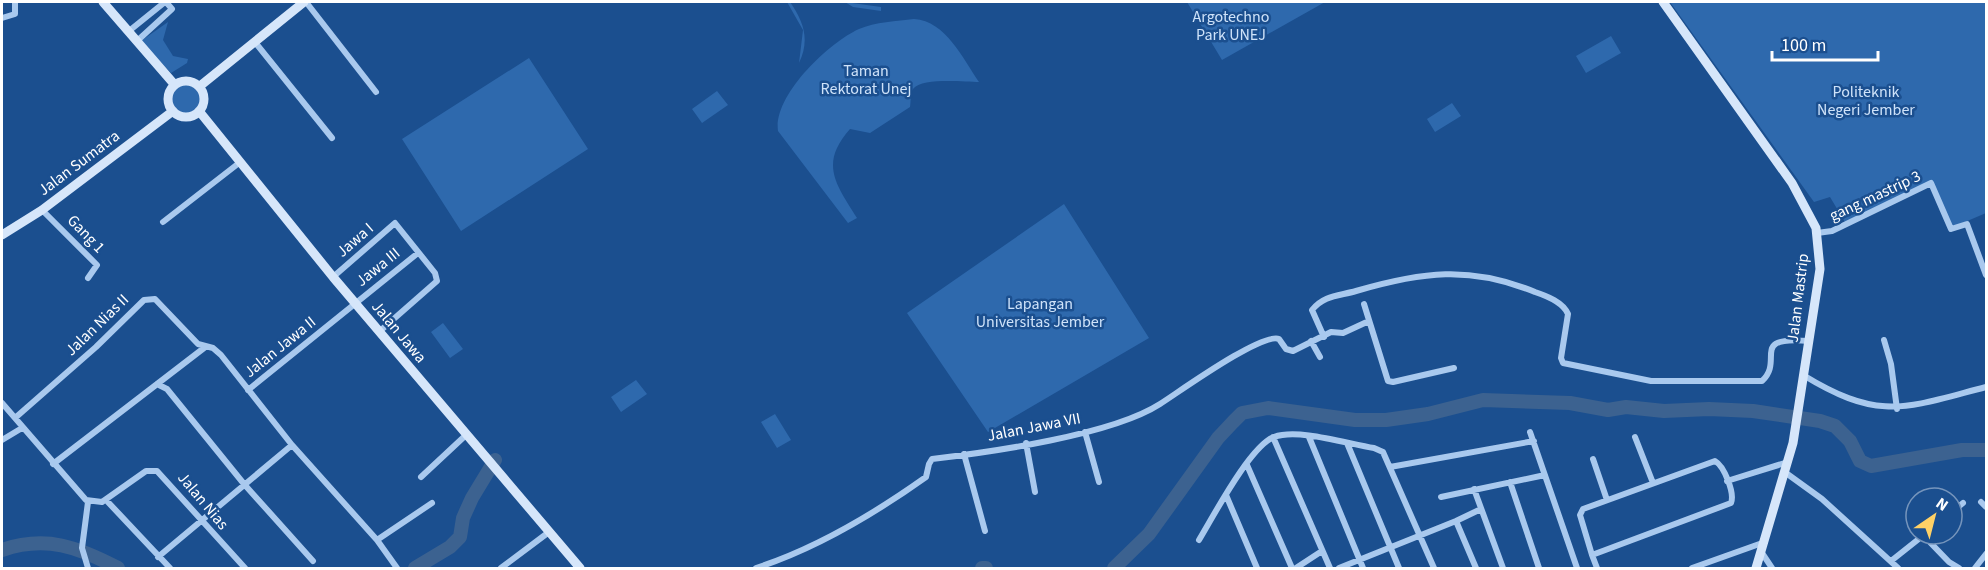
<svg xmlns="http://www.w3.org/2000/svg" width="1988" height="570" font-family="'Source Sans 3',sans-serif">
<rect width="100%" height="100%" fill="#1b4f8f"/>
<path fill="#2e69ad" d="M787,2H790C804,22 810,40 799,63L803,30Z
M845,2L881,7V11L853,7Z
M1187,2H1325L1222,60Z
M1670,2H1986V213L1951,228L1932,182L1845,222L1830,197L1814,202Z
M914,19C946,21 963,59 979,82C965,82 922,77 913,89C910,93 911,102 910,107L870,133L850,129C819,164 836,184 857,218L848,223L778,131C773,96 828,43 859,29C875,22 897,21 914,19Z
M168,22L163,40L173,56L188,59L187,63L171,73L141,41Z
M1611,36L1621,53L1586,73L1576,56Z
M529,58L588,149L461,231L402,139Z
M168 99a18 18 0 1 1 36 0a18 18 0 1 1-36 0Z
M717,91L728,105L702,123L692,109Z
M1452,103L1461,116L1435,132L1427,119Z
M1064,204L1149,338L988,432L907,313Z
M443,323L463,349L450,358L431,332Z
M636,380L647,394L621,412L611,397Z
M775,414L791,440L777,448L761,422Z"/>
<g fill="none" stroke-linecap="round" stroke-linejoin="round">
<path stroke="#3c6290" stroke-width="14" d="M2,550C46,535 78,547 118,568
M415,568L450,547L460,537L463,518L472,498L495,460
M982,568H986
M1114,568L1149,534L1218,438L1233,422L1242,413L1268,408L1355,420H1386L1428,414L1483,400L1570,403L1608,410L1626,407L1664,411L1709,409L1753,411L1820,421L1835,426L1850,441L1860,461L1871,466L1962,450H1986"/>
<path stroke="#a9c9ee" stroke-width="6" d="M306,2L376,92
M2,18L15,14V2
M129,31L165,2
M137,41L172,9L166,2
M254,41L332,138
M42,210L97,265L88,278
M163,222L239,163
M1817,233L1832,231L1931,183L1951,229L1967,224L1986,275
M333,277L395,223L435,273L437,281L380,331
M1364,304L1388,381L1393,382L1454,368
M1324,337L1312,310C1324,295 1339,296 1356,291C1421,272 1470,265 1535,292C1547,296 1563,302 1568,314L1561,358L1563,363L1651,381H1762C1785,360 1748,336 1809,341
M1884,340L1891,364L1897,409
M1311,341L1320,357
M1803,375C1880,422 1905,408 1986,387
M157,384L167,389L244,484L313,561
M248,390L418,253
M2,403L86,500L102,502L146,471H157L245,568
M15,418L96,347L144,300L155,299L198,344L213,348L221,355L292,445L377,540L397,568
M1085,432L1099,482
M1530,432L1577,568
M1273,437L1330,568
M1309,437L1363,568
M1635,437L1653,483
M2,440L22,428
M1026,443L1035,492
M1347,443L1399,568
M964,454L985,531
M1593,459L1607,500
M1715,461C1724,466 1735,493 1731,503L1592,555L1580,515L1583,509Z
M53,464L204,348
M1247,465L1292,568
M1390,467L1534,441
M1786,473L1822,499L1898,568
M421,477L466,435
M1727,481L1788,462
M1510,482L1539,568
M1474,489L1503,568
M1226,495L1257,568
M1441,497L1545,475
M106,500L170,568
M1981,502L1986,507
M1952,512L1963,503
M1456,521L1476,568
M1923,535L1949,562L1959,568
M377,540L432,503
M1199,540C1213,517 1250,446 1274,437C1298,428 1348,444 1374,448L1383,452L1434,568
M1762,553L1772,568
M1592,555L1597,568
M158,557L292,445
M1891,561L1925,534
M88,568L82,548L88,502
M501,568L549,532
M756,568C818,548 874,514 926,477L929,464L932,459C991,452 1112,435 1160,404C1179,392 1262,332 1279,339L1286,349L1293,351L1331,332L1343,333L1369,321
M1296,568L1322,551
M1339,568L1456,521L1481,509
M1692,568L1765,542
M1975,568L1986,554"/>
<path stroke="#d6e6fa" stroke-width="9" d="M103,2L174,84
M1663,2L1792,183L1816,228L1820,269L1793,443L1756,568
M168 99a18 18 0 1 1 36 0a18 18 0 1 1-36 0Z
M200,86L304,2
M199,111L333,277L580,568
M2,235L42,210L173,111"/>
</g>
<g text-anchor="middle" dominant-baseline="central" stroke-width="5" stroke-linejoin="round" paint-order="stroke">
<g font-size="16" fill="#cfe3fa" stroke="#1b4f8f">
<text x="1231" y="17">Argotechno<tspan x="1231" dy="18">Park UNEJ</tspan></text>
<text x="866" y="71">Taman<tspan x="866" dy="18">Rektorat Unej</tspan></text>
<text x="1866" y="92">Politeknik<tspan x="1866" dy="18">Negeri Jember</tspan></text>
<text x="1040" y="304">Lapangan<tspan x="1040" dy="18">Universitas Jember</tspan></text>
</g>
<g font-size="16" fill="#fff" stroke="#1b4f8f">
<text transform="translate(79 163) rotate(-37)">Jalan Sumatra</text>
<text transform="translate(1875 196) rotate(-25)">gang mastrip 3</text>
<text transform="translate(86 234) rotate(46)">Gang 1</text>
<text transform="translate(355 240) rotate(-41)">Jawa I</text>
<text transform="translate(378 267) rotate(-39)">Jawa III</text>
<text transform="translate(1798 298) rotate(-83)">Jalan Mastrip</text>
<text transform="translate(97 325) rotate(-44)">Jalan Nias II</text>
<text transform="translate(399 332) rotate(50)">Jalan Jawa</text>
<text transform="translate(280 347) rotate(-39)">Jalan Jawa II</text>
<text transform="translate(1034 427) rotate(-11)">Jalan Jawa VII</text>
<text transform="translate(203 501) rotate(50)">Jalan Nias</text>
</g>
</g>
<rect width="1988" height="570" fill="none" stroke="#ffffff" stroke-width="6"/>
<g transform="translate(1934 516) rotate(35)"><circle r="28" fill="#1b4f8f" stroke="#7695bc" stroke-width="1.5"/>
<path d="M0-4.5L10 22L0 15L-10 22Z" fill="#ffd166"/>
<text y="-9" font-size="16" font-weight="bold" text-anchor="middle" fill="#ffffff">N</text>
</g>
<path d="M1772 51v9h106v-9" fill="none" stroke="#ffffff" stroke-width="3"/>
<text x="1781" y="51" font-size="18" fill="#ffffff" stroke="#1b4f8f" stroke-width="4.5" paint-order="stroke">100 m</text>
</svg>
